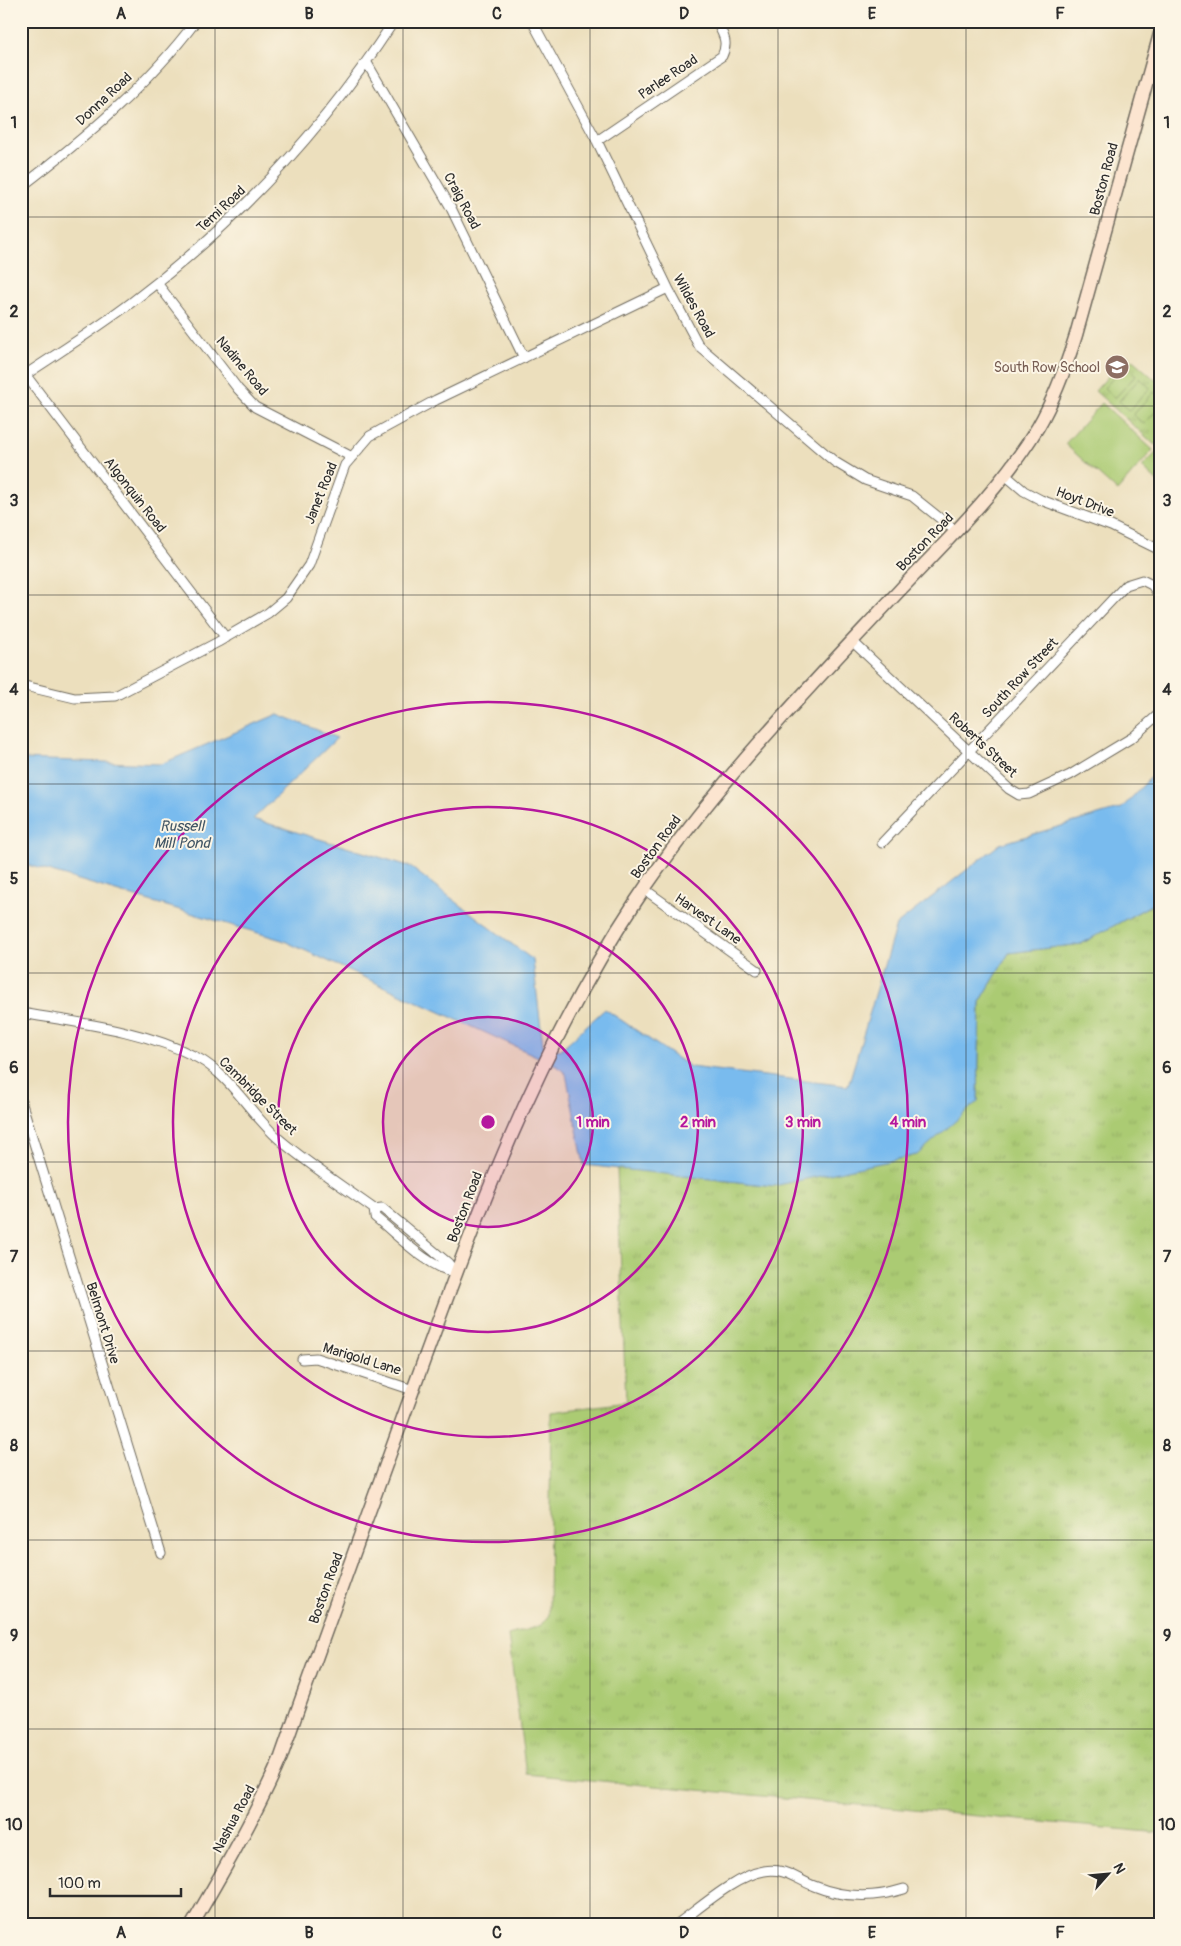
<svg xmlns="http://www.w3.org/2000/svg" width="1181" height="1946" font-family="Pangolin,sans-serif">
<defs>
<pattern id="park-tufts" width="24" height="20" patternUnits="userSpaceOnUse" patternTransform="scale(1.25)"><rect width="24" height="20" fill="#abcb73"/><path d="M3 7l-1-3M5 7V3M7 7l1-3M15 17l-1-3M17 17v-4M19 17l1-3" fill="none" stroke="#93ae64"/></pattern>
</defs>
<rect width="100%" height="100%" fill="#fcf5e5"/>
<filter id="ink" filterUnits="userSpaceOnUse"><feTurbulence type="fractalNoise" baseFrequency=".02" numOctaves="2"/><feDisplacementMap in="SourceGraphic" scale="10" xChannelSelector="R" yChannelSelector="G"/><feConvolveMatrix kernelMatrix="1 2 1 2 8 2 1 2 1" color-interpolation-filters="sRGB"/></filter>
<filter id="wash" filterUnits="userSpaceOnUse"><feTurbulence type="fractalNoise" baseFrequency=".0096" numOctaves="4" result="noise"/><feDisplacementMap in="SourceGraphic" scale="20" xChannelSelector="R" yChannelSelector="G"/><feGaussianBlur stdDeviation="1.12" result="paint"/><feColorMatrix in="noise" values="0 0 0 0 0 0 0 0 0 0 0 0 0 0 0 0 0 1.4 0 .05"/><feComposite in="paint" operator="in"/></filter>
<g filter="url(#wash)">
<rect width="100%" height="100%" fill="#ecdfbd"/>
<path fill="url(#park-tufts)" stroke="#6b7b4f" d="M1127,355L1160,384V440L1155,445L1095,391Z
M1160,900V1833L526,1774L508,1635L540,1626L549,1615L551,1412L626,1402L617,1168L774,1186L978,1101L980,1002L1009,953L1081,944Z"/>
<path fill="#abcb73" stroke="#6b7b4f" d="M1125,365L1136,375L1115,398L1104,388Z
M1140,378L1150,388L1129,411L1119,401Z
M1154,392L1160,397V407L1144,424L1133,415Z
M1102,403L1153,450L1117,491L1065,444Z
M1160,449V484L1142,467Z"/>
<path fill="#79bbee" stroke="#52738c" d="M278,714L337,738L253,819L409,866L533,960L543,1045L560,1050L605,1009L690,1067L848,1086L896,925L1000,844L1122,808L1160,767V900L1081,944L1009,953L980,1002L978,1101L917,1155L774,1186L584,1165L566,1074L556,1065L282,940L21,863V759L161,764Z"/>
</g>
<g filter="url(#ink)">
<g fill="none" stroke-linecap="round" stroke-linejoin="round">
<defs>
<path id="minor" d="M532,21L597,141L668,288L699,346L835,462L865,480L912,496L957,532
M367,63L450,206L524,358
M597,141L722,56C729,42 723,34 716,21
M21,187C84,139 148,85 196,21
M157,283L238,389L255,407L352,457
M21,369L226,638
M25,375C61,351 98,328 132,302C236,224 323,130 394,21
M1004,474L1024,491L1041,500L1111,526L1160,550
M853,642L1009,789L1019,795L1029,794L1070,775L1133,737L1160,713
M21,685L75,698L115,696L218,642L268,613L286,598L309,565L345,465L370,436L436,400L668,288
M882,843L1126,585L1142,580L1152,585L1160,596
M644,889L757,970
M21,1013C80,1023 145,1030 198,1058C231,1076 251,1115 279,1139C308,1164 342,1186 374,1209L375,1217C399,1236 426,1266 456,1273
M21,1101L161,1553
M374,1209L382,1208L448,1263L456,1273
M302,1359L316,1358L413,1390
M676,1925C700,1908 735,1876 764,1871C784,1867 796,1879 814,1886C843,1898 875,1898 904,1889"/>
<path id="secondary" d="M192,1925C224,1870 256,1815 281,1757C324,1634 369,1512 413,1390C475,1220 536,1052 636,901C710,789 808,689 899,591C948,539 1001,489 1038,427C1055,398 1066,367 1076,335L1160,34"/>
</defs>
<use href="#minor" stroke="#6f6a5e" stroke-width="11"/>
<use href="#secondary" stroke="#6f6a5e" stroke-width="15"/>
<use href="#minor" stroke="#fff" stroke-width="9"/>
<use href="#secondary" stroke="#fce5d0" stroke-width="12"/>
</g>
</g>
<path fill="none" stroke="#2b2b2b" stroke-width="1" stroke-opacity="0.55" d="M215,21V1925M403,21V1925M590,21V1925M778,21V1925M966,21V1925M21,217H1160M21,406H1160M21,595H1160M21,784H1160M21,973H1160M21,1162H1160M21,1351H1160M21,1540H1160M21,1729H1160"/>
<circle cx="488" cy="1122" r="105" fill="#b5179e" fill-opacity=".12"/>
<g fill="none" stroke="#b5179e" stroke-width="2.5">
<circle cx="488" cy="1122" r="105"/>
<circle cx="488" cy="1122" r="210"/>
<circle cx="488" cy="1122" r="315"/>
<circle cx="488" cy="1122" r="420"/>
</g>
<defs>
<symbol id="school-disc" viewBox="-11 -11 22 22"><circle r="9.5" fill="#8d6e63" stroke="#fcf5e5"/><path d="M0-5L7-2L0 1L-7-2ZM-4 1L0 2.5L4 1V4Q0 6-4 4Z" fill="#fff"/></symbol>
</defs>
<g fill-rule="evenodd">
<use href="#school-disc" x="1103" y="353" width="28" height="28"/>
</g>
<g text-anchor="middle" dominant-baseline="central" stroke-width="4" stroke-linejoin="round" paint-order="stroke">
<g font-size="14" fill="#2b2b2b" stroke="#fcf5e5">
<text transform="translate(668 77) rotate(-34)">Parlee Road</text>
<text transform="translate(104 99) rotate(-43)">Donna Road</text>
<text transform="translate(1104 179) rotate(-75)">Boston Road</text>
<text transform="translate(462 201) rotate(62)">Craig Road</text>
<text transform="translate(221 209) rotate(-43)">Temi Road</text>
<text transform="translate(694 306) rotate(61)">Wildes Road</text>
<text transform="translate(242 366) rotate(50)">Nadine Road</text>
<text transform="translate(321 493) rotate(-68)">Janet Road</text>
<text transform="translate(135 495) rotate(52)">Algonquin Road</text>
<text transform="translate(1085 502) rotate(21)">Hoyt Drive</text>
<text transform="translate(925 542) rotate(-46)">Boston Road</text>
<text transform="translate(1020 678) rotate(-47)">South Row Street</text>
<text transform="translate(983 745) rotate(43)">Roberts Street</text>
<text transform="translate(656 847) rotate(-54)">Boston Road</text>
<text transform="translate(708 919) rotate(35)">Harvest Lane</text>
<text transform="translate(258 1096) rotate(45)">Cambridge Street</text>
<text transform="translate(465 1207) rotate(-69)">Boston Road</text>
<text transform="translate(103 1323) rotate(73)">Belmont Drive</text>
<text transform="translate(362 1359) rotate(17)">Marigold Lane</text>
<text transform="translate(326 1588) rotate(-70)">Boston Road</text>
<text transform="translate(234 1819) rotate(-62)">Nashua Road</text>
</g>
<g font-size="14" fill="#785e54" stroke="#fcf5e5" text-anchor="end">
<text x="1100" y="367">South Row School</text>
</g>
<g font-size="15" font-style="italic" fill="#425666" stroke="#fcf5e5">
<text x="182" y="826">Russell<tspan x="182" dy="17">Mill Pond</tspan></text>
</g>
</g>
<circle cx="488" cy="1122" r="8" fill="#b5179e" stroke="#fcf5e5" stroke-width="2.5"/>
<g font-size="15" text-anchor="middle" font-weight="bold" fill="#b5179e" stroke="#fcf5e5" stroke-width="4" stroke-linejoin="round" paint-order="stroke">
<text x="593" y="1127">1 min</text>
<text x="698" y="1127">2 min</text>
<text x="803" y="1127">3 min</text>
<text x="908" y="1127">4 min</text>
</g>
<rect width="1181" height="1946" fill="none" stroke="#fcf5e5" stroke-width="55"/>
<g transform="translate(1108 1874) rotate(63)" stroke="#fcf5e5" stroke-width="4" paint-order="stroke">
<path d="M0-4L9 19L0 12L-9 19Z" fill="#2b2b2b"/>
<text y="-8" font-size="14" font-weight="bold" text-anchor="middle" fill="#2b2b2b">N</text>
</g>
<path d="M50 1888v8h131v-8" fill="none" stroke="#2b2b2b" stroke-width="2.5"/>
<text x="58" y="1888" font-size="15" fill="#2b2b2b" stroke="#fcf5e5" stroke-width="4" paint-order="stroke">100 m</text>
<rect x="28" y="28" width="1126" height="1890" fill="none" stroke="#2b2b2b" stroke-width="2"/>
<g font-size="16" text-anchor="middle" font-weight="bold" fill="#2b2b2b">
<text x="121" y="19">A</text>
<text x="309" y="19">B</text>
<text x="497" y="19">C</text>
<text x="684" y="19">D</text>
<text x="872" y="19">E</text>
<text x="1060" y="19">F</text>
<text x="14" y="128">1</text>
<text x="1167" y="128">1</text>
<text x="14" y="317">2</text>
<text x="1167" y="317">2</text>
<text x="14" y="506">3</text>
<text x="1167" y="506">3</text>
<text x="14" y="695">4</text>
<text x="1167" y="695">4</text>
<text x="14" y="884">5</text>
<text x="1167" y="884">5</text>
<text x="14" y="1073">6</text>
<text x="1167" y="1073">6</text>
<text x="14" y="1262">7</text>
<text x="1167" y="1262">7</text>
<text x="14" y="1451">8</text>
<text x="1167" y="1451">8</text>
<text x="14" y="1641">9</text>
<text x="1167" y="1641">9</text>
<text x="14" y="1830">10</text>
<text x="1167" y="1830">10</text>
<text x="121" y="1938">A</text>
<text x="309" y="1938">B</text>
<text x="497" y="1938">C</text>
<text x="684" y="1938">D</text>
<text x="872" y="1938">E</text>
<text x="1060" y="1938">F</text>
</g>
</svg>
